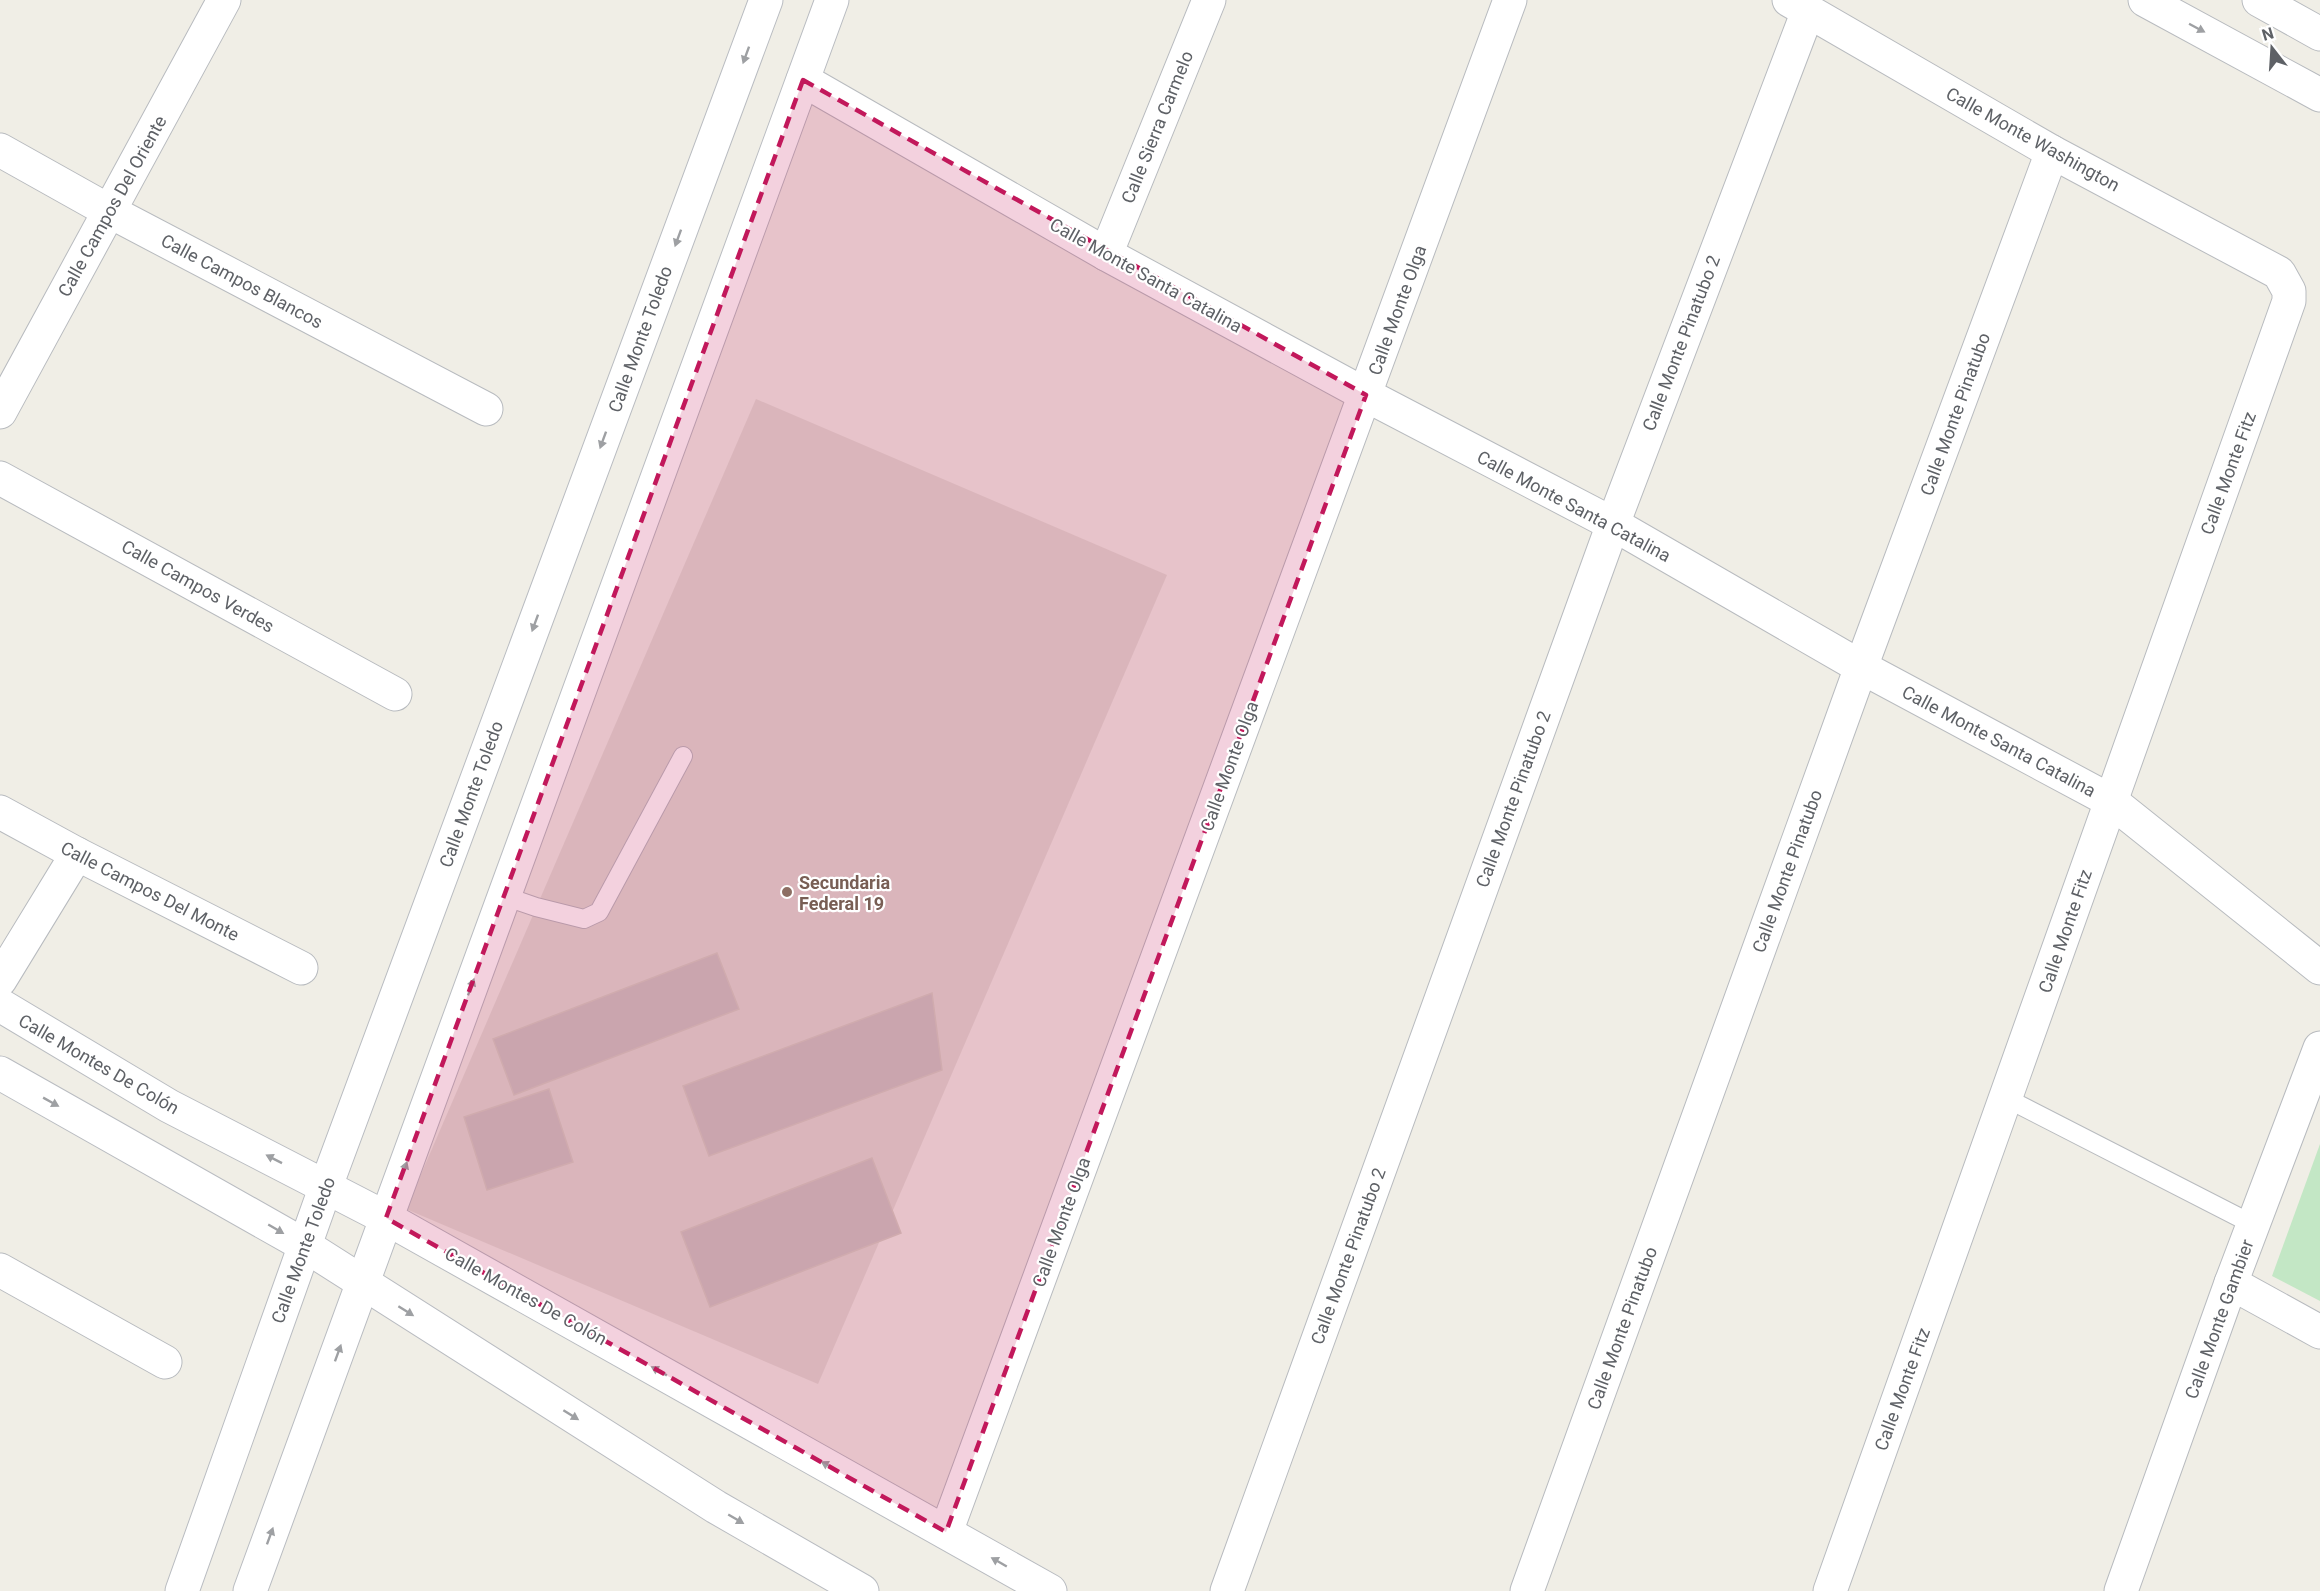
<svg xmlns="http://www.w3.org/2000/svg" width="2320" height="1591" viewBox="0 0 2320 1591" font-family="Roboto,sans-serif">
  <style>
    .education { fill: #e0ddd4 }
    .green { fill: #c3e7c5 }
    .building { fill: #ccc8c3; stroke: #d4d0c4; stroke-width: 1.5 }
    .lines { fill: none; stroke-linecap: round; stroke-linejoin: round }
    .lane-casing { stroke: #b8bbbf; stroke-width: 20 }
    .street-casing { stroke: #b8bbbf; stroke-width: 35 }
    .secondary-casing { stroke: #b9bcc1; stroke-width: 35 }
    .lane { stroke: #fff; stroke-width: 18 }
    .street { stroke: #fff; stroke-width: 33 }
    .secondary { stroke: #fff; stroke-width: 33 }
    .oneway { fill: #9ea0a3 }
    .marked { fill: #c2185b; fill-opacity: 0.2; stroke: #c2185b; stroke-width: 4.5; stroke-dasharray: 12 8; stroke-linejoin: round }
    .education-dot { fill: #8d6e63; stroke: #fff; stroke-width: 2 }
    .labels { text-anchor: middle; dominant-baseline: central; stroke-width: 4.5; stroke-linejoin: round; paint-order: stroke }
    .street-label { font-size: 18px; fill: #5e6166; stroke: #fff }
    .education-label { font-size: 18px; font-weight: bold; fill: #785e54; stroke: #fff; text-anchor: start }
  </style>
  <rect width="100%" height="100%" fill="#f0eee6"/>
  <polygon class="education" points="756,399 1167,575 818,1384 406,1209"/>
  <polygon class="green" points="2320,1144 2320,1301 2272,1276"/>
  <g class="building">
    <polygon points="717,953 739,1009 514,1095 493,1039"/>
    <polygon points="932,993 942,1070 709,1156 683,1086"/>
    <polygon points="549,1089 573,1162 487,1190 464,1117"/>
    <polygon points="872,1158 901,1233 710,1307 681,1232"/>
  </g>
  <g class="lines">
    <g class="lane-casing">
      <g id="lane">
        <polyline points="504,896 536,907 584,919 599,912 683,756"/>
        <polyline points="2006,1098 2254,1225"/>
      </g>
    </g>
    <g class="street-casing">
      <g id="street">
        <polyline points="1789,0 2052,152 2279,273 2289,291 2289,301 1830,1591"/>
        <polyline points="2145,0 2320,95"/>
        <polyline points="2259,0 2320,34"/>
        <polyline points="803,80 1106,254 1366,395 1613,524 1861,667 2111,801 2320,968"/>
        <polyline points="0,150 109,211 486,409"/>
        <polyline points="1106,254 1209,0"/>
        <polyline points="0,412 224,0"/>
        <polyline points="0,478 395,694"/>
        <polyline points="0,812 77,854 301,968"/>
        <polyline points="0,980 77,854"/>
        <polyline points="0,1270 165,1362"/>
        <polyline points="2231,1283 2320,1332"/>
        <polyline points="946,1532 1510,0"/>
        <polyline points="1227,1591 1613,524 1808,11"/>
        <polyline points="1527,1591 1861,667 2052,152"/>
        <polyline points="2121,1591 2231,1283 2320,1048"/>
      </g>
    </g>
    <g class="secondary-casing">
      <g id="secondary">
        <polyline points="0,1005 169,1106 386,1218 1050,1591"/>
        <polyline points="0,1073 304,1245 716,1507 862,1591"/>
        <polyline points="182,1591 326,1186 766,0"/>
        <polyline points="250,1591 832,0"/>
      </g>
    </g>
    <use href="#lane" class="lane"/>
    <use href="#street" class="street"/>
    <use href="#secondary" class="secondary"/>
  </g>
  <defs><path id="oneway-solid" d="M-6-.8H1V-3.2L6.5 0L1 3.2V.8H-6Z" transform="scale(1.5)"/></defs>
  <g class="oneway">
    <use href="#oneway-solid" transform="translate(2197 28) rotate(28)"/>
    <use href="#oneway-solid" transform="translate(746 55) rotate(110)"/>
    <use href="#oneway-solid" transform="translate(678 238) rotate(110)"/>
    <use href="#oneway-solid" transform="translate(603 440) rotate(110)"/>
    <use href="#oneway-solid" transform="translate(535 623) rotate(110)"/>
    <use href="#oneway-solid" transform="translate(471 987) rotate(-70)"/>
    <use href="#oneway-solid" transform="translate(51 1102) rotate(29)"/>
    <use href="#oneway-solid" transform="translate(274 1159) rotate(-153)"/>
    <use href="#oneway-solid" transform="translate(404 1170) rotate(-70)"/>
    <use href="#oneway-solid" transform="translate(276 1229) rotate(30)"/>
    <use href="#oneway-solid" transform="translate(406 1311) rotate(32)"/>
    <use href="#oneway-solid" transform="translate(338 1353) rotate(-70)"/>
    <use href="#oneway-solid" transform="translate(659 1371) rotate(-151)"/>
    <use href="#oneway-solid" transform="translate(571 1415) rotate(32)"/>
    <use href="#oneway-solid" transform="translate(829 1466) rotate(-151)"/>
    <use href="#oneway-solid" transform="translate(736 1519) rotate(30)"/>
    <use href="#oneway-solid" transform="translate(270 1536) rotate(-70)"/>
    <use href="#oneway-solid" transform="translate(999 1562) rotate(-150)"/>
  </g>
  <path class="marked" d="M803,80L1366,395L946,1532L386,1218Z"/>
  <circle class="education-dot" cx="787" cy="892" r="6"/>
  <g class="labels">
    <g class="street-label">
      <text transform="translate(1157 127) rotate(-68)">Calle Sierra Carmelo</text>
      <text transform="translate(2033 139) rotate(29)">Calle Monte Washington</text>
      <text transform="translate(112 206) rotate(-61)">Calle Campos Del Oriente</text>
      <text transform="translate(1146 275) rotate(29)">Calle Monte Santa Catalina</text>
      <text transform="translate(242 281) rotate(28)">Calle Campos Blancos</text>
      <text transform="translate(1397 310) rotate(-70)">Calle Monte Olga</text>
      <text transform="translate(640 339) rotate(-70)">Calle Monte Toledo</text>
      <text transform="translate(1681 343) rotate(-69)">Calle Monte Pinatubo 2</text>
      <text transform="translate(1955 414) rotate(-70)">Calle Monte Pinatubo</text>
      <text transform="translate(2228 473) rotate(-70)">Calle Monte Fitz</text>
      <text transform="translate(1574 506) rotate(28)">Calle Monte Santa Catalina</text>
      <text transform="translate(198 586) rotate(29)">Calle Campos Verdes</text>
      <text transform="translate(1999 741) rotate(28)">Calle Monte Santa Catalina</text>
      <text transform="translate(1229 766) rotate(-70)">Calle Monte Olga</text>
      <text transform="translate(471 794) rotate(-70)">Calle Monte Toledo</text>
      <text transform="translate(1513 799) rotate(-70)">Calle Monte Pinatubo 2</text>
      <text transform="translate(1787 871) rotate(-70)">Calle Monte Pinatubo</text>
      <text transform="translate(150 891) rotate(27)">Calle Campos Del Monte</text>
      <text transform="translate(2065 931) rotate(-71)">Calle Monte Fitz</text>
      <text transform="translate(99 1064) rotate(30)">Calle Montes De Colón</text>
      <text transform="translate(1061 1222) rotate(-70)">Calle Monte Olga</text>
      <text transform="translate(303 1250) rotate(-70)">Calle Monte Toledo</text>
      <text transform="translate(1348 1256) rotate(-70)">Calle Monte Pinatubo 2</text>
      <text transform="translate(526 1296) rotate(29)">Calle Montes De Colón</text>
      <text transform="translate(2219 1319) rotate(-70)">Calle Monte Gambier</text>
      <text transform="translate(1622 1328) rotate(-70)">Calle Monte Pinatubo</text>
      <text transform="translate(1902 1389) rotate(-70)">Calle Monte Fitz</text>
    </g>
    <g class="education-label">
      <text x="799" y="882">Secundaria<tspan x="799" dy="21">Federal 19</tspan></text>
    </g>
  </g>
  <g transform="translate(2272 48) rotate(343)" stroke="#ffffff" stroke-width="4.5" paint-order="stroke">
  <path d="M0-4.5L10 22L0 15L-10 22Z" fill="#5e6166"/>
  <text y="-9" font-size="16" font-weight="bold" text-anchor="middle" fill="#5e6166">N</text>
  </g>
</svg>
